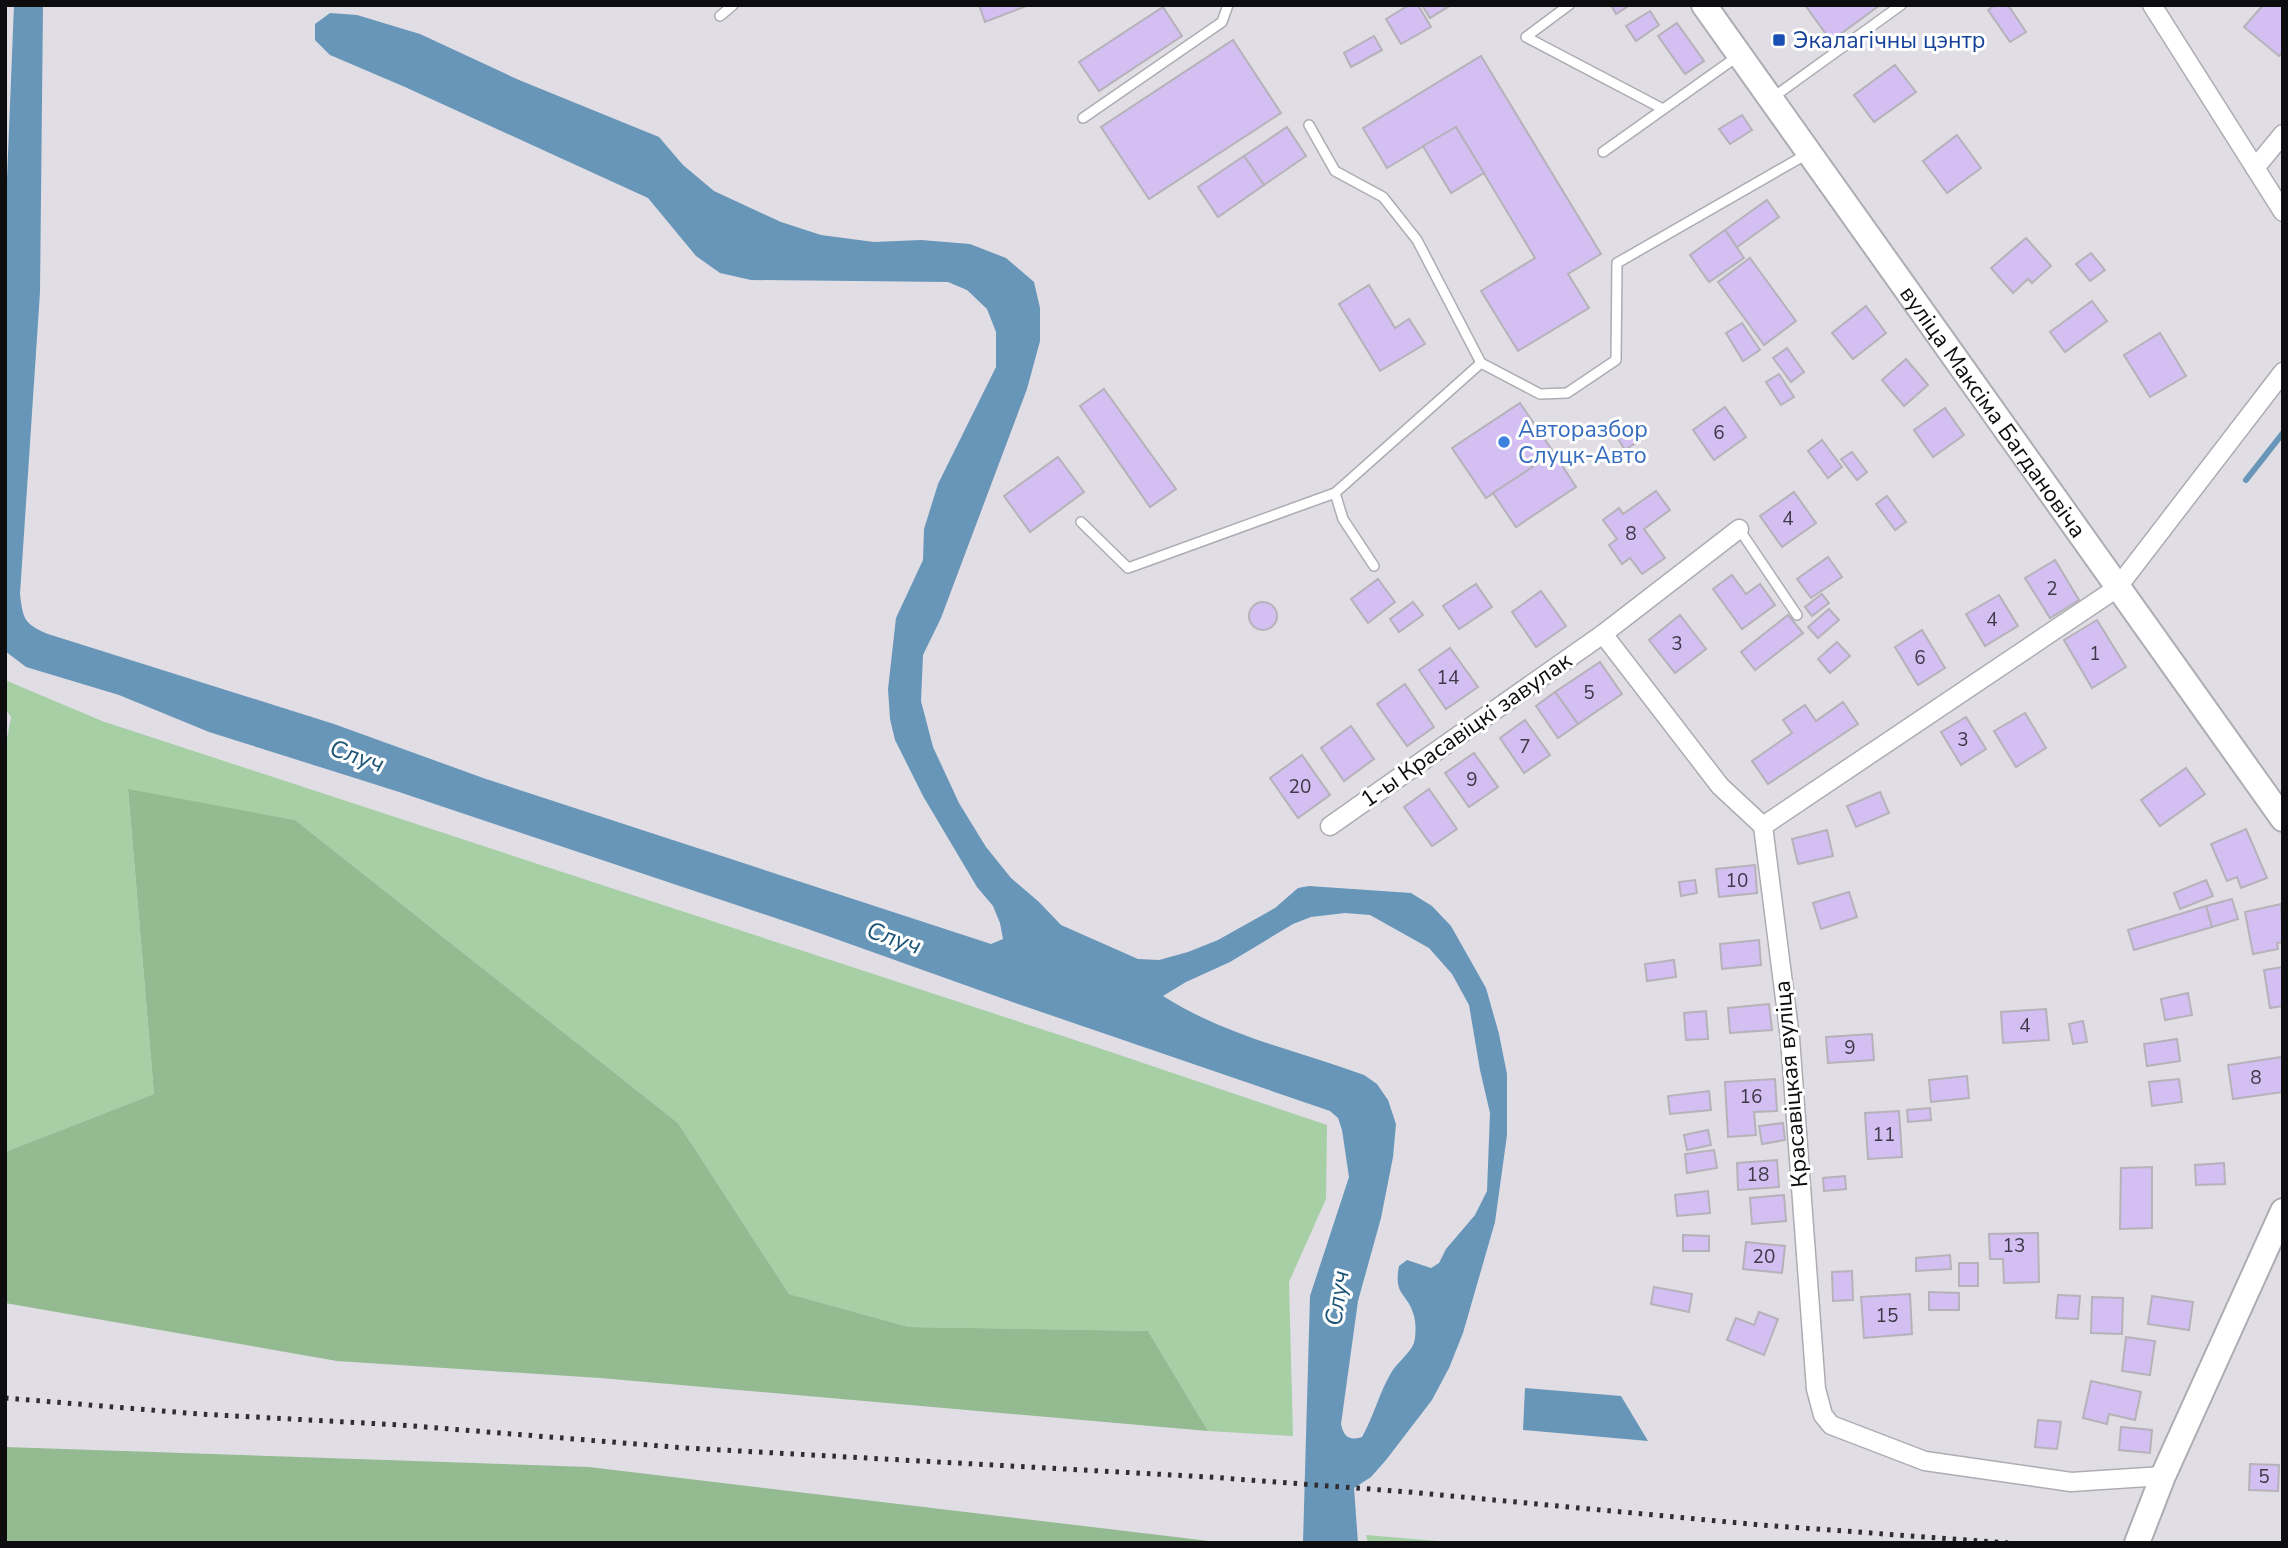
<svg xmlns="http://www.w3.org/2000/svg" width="2288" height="1548" viewBox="0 0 2288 1548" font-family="'Nunito Sans',sans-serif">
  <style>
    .green { fill: #a7cfa6 }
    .forest { fill: #93ba91 }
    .water { fill: #6896b8; fill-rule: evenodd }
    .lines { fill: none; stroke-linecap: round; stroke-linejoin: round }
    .stream { stroke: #6896b8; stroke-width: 6 }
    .building { fill: #d3bff1; stroke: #b5b2b9; stroke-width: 2 }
    .lane-casing { stroke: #aeacb3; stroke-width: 12 }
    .street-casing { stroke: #aeacb3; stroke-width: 21 }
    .secondary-casing { stroke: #aeacb3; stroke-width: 28 }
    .lane { stroke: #fff; stroke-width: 9 }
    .street { stroke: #fff; stroke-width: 18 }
    .secondary { stroke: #fff; stroke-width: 24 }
    .rail { stroke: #2f2d31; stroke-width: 5; stroke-dasharray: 3.5 7; stroke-linecap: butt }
    .transit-dot { fill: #1a4fb4; stroke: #fff; stroke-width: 2.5 }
    .shop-dot { fill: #3f7fe0; stroke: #fff; stroke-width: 2.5 }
    .labels { text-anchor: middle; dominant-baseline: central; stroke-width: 6; stroke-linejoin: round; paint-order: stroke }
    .number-label { font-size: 19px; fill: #3e3948 }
    .transit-label { font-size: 23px; fill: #164399; stroke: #fff; text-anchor: start }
    .street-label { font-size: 23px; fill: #0d0c0f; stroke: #fff }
    .shop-label { font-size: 23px; fill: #366cbe; stroke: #fff; text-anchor: start }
    .water-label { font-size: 24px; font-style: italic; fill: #1d5577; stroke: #fff }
  </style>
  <rect width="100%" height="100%" fill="#e0dde5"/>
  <g class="green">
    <polygon points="5,680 102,721 1087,1044 1327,1125 1326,1199 1289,1282 1293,1436 1208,1431 1148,1331 909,1327 789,1294 678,1123 295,820 128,790 154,1094 5,1152 5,749 11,717 5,709"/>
    <polygon points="1366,1535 1461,1543 1368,1543"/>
  </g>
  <g class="forest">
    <polygon points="128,789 295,820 678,1123 789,1294 909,1327 1148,1331 1208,1431 600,1378 337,1361 5,1303 5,1152 154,1094"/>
    <polygon points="5,1447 589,1467 1226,1543 5,1543"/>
  </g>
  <g class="water">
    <path d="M14,5H43L40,292L20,594C23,619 24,624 48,634L334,724L486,779L991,944L1003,939L1000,923L993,906L977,887L923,796L895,740L890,719L888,689L896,618L923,560L924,529L938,484L996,367V332L987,309L967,290L948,282L751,280L720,273L696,256L648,198L405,87L330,55L315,40V24L330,13L357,15L420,34L519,80L659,137L683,165L714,191L781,222L821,235L874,242L921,240L970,244L1006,258L1034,282L1040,308V341L1027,389L941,618L923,655L921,701L933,747L959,803L986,847L1011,878L1039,902L1061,925L1138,959L1159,960L1188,952L1218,940L1275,908L1298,888L1309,886L1411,893L1432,906L1451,926L1486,988L1499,1034L1507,1074V1135L1495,1222L1463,1333L1449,1368L1432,1400L1386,1460L1371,1477L1354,1488L1358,1543H1303L1310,1296L1349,1177L1342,1130L1338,1118L1330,1111L1021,1005L808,929L396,791L209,732L119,695L26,667L5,651V229ZM1345,913L1370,915L1429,948L1452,974L1469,1005L1480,1070L1490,1113L1487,1191L1475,1215L1446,1249L1439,1263L1431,1268L1407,1260L1399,1266C1393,1297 1408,1292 1414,1316C1416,1323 1416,1336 1414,1343C1409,1355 1398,1361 1391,1373C1379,1393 1374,1416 1362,1437C1349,1441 1344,1437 1341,1424L1358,1301L1381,1218L1393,1157L1396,1124L1388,1100L1377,1084L1364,1075C1295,1050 1226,1036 1163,996L1186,982L1230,962L1293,924L1311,917Z"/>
    <polygon points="1525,1388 1621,1396 1648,1441 1523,1430"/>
  </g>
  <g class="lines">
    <polyline class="stream" points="2246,480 2283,433"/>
  </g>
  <g class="building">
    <polygon points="979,5 1029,5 985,22"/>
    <polygon points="1409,5 1418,5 1431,27 1401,44 1386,19"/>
    <polygon points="1422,5 1451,5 1430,18"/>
    <polygon points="1611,5 1630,5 1616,14"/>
    <polygon points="1805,5 1880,5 1831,41"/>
    <polygon points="1995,5 2008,5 2026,32 2010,42 1988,10"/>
    <polygon points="2263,5 2283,5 2283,52 2279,56 2244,27"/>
    <polygon points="1163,7 1182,36 1099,91 1079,62"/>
    <polygon points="1650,11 1659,25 1636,41 1626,26"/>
    <polygon points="1677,23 1704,61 1685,74 1658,36"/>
    <polygon points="1374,36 1382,50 1351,67 1344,53"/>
    <polygon points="1233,40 1281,113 1149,199 1101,127"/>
    <polygon points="1481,56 1601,254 1568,274 1589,308 1518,351 1481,291 1535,258 1456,127 1387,168 1363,128"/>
    <polygon points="1895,65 1916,92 1874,122 1854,95"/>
    <polygon points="1742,115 1752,130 1730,144 1719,129"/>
    <polygon points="1287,127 1306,156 1264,185 1244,156"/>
    <polygon points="1456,127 1484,173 1451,193 1423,146"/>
    <polygon points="1957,135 1981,168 1947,193 1923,161"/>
    <polygon points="1244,156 1264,185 1218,217 1198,187"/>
    <polygon points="1767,200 1779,217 1737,247 1725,230"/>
    <polygon points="1725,230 1744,258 1709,282 1690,255"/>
    <polygon points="2026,238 2051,266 2032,283 2028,279 2013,293 1991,268"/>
    <polygon points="2091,253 2105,270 2090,281 2076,264"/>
    <polygon points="1750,258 1796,321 1764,345 1718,282"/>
    <polygon points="1369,285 1395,328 1409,319 1425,344 1380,371 1339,304"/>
    <polygon points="2092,301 2107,321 2065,352 2050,332"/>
    <polygon points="1866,306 1886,333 1853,359 1832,333"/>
    <polygon points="1742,323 1760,350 1743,361 1726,333"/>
    <polygon points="2160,333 2186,376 2150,397 2124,355"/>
    <polygon points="1787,348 1804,372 1791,382 1773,358"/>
    <polygon points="1906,359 1928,385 1904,406 1882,380"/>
    <polygon points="1779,374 1794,397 1781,405 1766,382"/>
    <polygon points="1104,389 1176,489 1150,507 1080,406"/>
    <polygon points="1520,403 1554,453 1486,498 1452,448"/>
    <polygon points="1725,407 1746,437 1714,460 1693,430"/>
    <polygon points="1945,408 1964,435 1933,457 1914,430"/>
    <polygon points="1627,427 1637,442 1625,450 1615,434"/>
    <polygon points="1822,440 1842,467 1828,478 1808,451"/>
    <polygon points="1852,452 1867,472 1857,480 1841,459"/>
    <polygon points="1554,453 1576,487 1516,527 1493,493"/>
    <polygon points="1058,457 1084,492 1030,532 1004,496"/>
    <polygon points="1656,491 1670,510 1644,529 1665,558 1642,574 1630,558 1622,564 1609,545 1617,539 1603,520 1619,508 1623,514"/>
    <polygon points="1794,492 1816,523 1782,547 1760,516"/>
    <polygon points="1887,496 1906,522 1895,530 1876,504"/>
    <polygon points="1828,557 1842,577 1811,598 1797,579"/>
    <polygon points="2055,560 2079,600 2050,618 2025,578"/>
    <polygon points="1732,575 1746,594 1760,584 1775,605 1742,629 1713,589"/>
    <polygon points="1378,579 1395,602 1368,623 1351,599"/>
    <polygon points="1476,584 1492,607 1459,629 1443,606"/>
    <polygon points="1541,591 1566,626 1536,647 1512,612"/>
    <polygon points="1822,594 1829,603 1812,616 1805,607"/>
    <polygon points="1999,595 2018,626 1985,646 1966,614"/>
    <polygon points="1413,602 1423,615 1399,632 1390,619"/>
    <circle cx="1263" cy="616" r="14"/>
    <polygon points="1829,609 1839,620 1818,638 1808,627"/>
    <polygon points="1680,615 1706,649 1675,673 1649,640"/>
    <polygon points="1788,615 1803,633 1755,670 1741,652"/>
    <polygon points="2097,620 2126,667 2092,688 2064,640"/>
    <polygon points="1922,630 1945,668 1918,685 1895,647"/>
    <polygon points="1837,642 1850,656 1830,673 1818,659"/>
    <polygon points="1450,648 1478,687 1446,709 1419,670"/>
    <polygon points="1600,662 1622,694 1578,724 1555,692"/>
    <polygon points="1405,684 1434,727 1407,746 1377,704"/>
    <polygon points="1555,692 1578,724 1558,738 1536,706"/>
    <polygon points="1843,702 1858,724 1768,784 1752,761 1792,733 1783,720 1805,705 1816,721"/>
    <polygon points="2025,713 2046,748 2016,767 1994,731"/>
    <polygon points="1966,717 1986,749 1961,765 1941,732"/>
    <polygon points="1525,720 1550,755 1524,773 1500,738"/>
    <polygon points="1351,726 1374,759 1344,781 1321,748"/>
    <polygon points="1474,753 1498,787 1469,807 1445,773"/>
    <polygon points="1302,755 1330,795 1298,818 1270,778"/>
    <polygon points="2186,768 2205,794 2160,826 2141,800"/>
    <polygon points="1429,789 1457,829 1432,846 1404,807"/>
    <polygon points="1880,792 1889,813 1856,827 1847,806"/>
    <polygon points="2246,829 2267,878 2241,888 2237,877 2227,881 2211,844"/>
    <polygon points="1827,830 1833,856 1798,864 1792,839"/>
    <polygon points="1755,865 1757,893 1719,897 1716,869"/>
    <polygon points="1695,880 1697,893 1681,896 1679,882"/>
    <polygon points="2206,880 2213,896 2180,909 2174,893"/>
    <polygon points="1849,892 1857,917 1821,929 1813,903"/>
    <polygon points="2232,899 2238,919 2212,927 2206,906"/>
    <polygon points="2281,904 2283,942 2277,943 2278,949 2253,954 2245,912"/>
    <polygon points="2206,906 2212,927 2134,950 2128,930"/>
    <polygon points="1759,940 1761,965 1722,969 1720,944"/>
    <polygon points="1674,960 1676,977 1647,981 1645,964"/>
    <polygon points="2283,967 2283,1006 2270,1008 2264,970"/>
    <polygon points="2188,993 2192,1015 2165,1020 2161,999"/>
    <polygon points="1769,1004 1772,1030 1730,1033 1728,1008"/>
    <polygon points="2046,1009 2049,1040 2003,1043 2001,1012"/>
    <polygon points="1706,1011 1708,1039 1686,1040 1684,1013"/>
    <polygon points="2083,1021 2087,1042 2073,1044 2069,1024"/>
    <polygon points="1872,1034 1874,1060 1828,1063 1826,1037"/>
    <polygon points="2177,1039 2180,1061 2147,1066 2144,1044"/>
    <polygon points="2282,1057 2283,1092 2233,1099 2228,1065"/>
    <polygon points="1967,1076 1969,1098 1931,1102 1929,1080"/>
    <polygon points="1775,1079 1777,1111 1754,1112 1756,1135 1728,1137 1725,1082"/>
    <polygon points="2179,1079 2182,1102 2152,1106 2149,1082"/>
    <polygon points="1709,1091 1711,1110 1670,1114 1668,1096"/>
    <polygon points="1930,1108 1931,1120 1908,1122 1907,1110"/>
    <polygon points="1899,1111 1902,1157 1868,1159 1865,1113"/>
    <polygon points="1783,1123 1785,1140 1762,1144 1759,1126"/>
    <polygon points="1708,1130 1711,1145 1687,1150 1684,1135"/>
    <polygon points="1714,1150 1717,1168 1687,1173 1685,1154"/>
    <polygon points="1777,1160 1779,1187 1738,1190 1737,1163"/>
    <polygon points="2224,1163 2225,1184 2196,1185 2195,1165"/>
    <polygon points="2152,1167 2152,1228 2120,1229 2121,1168"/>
    <polygon points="1845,1176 1846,1189 1824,1191 1823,1178"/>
    <polygon points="1708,1191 1710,1213 1677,1216 1675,1195"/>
    <polygon points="1784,1195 1786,1221 1752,1224 1750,1198"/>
    <polygon points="2038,1233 2039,1282 2004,1283 2003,1259 1990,1259 1989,1234"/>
    <polygon points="1683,1235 1709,1236 1709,1251 1683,1251"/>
    <polygon points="1746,1242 1785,1246 1782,1273 1743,1269"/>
    <polygon points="1950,1255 1951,1269 1916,1271 1916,1258"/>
    <rect x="1959" y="1263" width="19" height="23"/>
    <polygon points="1852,1271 1853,1300 1833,1301 1832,1272"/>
    <polygon points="1654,1287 1692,1294 1689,1312 1651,1304"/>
    <polygon points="1929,1292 1959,1293 1959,1310 1929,1310"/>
    <polygon points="1910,1294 1912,1334 1864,1338 1861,1297"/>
    <polygon points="2058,1295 2080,1296 2078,1319 2056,1318"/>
    <polygon points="2152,1296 2193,1302 2189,1330 2148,1324"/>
    <polygon points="2092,1297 2123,1298 2122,1334 2091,1333"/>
    <polygon points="1759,1312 1778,1319 1764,1355 1727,1340 1736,1318 1754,1325"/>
    <polygon points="2126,1337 2155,1341 2150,1375 2122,1371"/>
    <polygon points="2091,1381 2141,1392 2135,1420 2109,1414 2107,1424 2083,1418"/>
    <polygon points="2038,1420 2061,1422 2057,1449 2035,1447"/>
    <polygon points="2121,1427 2152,1430 2150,1453 2119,1450"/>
    <polygon points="2250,1464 2279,1465 2278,1491 2249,1490"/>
  </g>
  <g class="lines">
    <g class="lane-casing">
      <g id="lane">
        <polyline points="1569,5 1526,37 1663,109"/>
        <polyline points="720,16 733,5"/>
        <polyline points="1772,98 1901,5"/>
        <polyline points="1083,118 1222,22 1228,5"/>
        <polyline points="1309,125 1335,171 1383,197 1417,240 1481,363 1540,394 1567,393 1616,360 1617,263 1807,154"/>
        <polyline points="1603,152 1738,56"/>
        <polyline points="1335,493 1343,519 1374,566"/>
        <polyline points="1081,522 1128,568 1335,493 1481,363"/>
        <polyline points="1739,529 1797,615"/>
      </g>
    </g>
    <g class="street-casing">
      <g id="street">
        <polyline points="2152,5 2283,212"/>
        <polyline points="2255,168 2283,134"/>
        <polyline points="1603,634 1720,786 1763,826"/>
        <polyline points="1330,826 1603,634 1739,529"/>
        <polyline points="2163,1476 2071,1482 1925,1461 1831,1425 1823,1415 1816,1389 1790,1038 1763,826 2117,588 2283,372"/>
      </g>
    </g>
    <g class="secondary-casing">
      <g id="secondary">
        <path id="s1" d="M1704,5L2283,819"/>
        <polyline points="2137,1543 2163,1476 2283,1211"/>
      </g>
    </g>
    <use href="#lane" class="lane"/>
    <use href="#street" class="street"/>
    <use href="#secondary" class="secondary"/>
    <polyline class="rail" points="5,1398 199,1414 401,1425 686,1448 1209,1477 1409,1492 1761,1525 2008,1543"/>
  </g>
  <rect class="transit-dot" x="1772" y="33" width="14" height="14" rx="3.5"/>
  <circle class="shop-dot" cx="1504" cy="442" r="7"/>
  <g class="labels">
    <g class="number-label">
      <text x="1719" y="433">6</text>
      <text x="1788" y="519">4</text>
      <text x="1631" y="534">8</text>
      <text x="2052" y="589">2</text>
      <text x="1992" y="620">4</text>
      <text x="1677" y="644">3</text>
      <text x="2095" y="654">1</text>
      <text x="1920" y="658">6</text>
      <text x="1448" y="678">14</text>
      <text x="1589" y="693">5</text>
      <text x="1963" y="740">3</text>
      <text x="1525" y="747">7</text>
      <text x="1472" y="780">9</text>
      <text x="1300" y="787">20</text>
      <text x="1737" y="881">10</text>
      <text x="2025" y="1026">4</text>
      <text x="1850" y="1048">9</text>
      <text x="2256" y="1078">8</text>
      <text x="1751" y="1097">16</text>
      <text x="1884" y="1135">11</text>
      <text x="1758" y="1175">18</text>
      <text x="2014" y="1246">13</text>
      <text x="1764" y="1257">20</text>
      <text x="1887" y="1316">15</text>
      <text x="2264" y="1477">5</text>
    </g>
    <g class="transit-label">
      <text x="1793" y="40">Экалагічны цэнтр</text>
    </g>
    <g class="street-label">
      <text stroke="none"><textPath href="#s1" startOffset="499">вуліца Максіма Багдановіча</textPath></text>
      <text transform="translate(1466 730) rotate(-35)">1-ы Красавіцкі завулак</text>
      <text transform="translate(1791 1084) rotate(-95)">Красавіцкая вуліца</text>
    </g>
    <g class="shop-label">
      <text x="1518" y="429">Авторазбор<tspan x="1518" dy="26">Слуцк-Авто</tspan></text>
    </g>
    <g class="water-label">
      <text transform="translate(357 756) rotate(19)">Случ</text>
      <text transform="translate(894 938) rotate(19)">Случ</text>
      <text transform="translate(1337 1298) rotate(-82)">Случ</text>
    </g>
  </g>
  <rect width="2288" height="1548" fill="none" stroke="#0d0c0f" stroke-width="14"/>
</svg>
